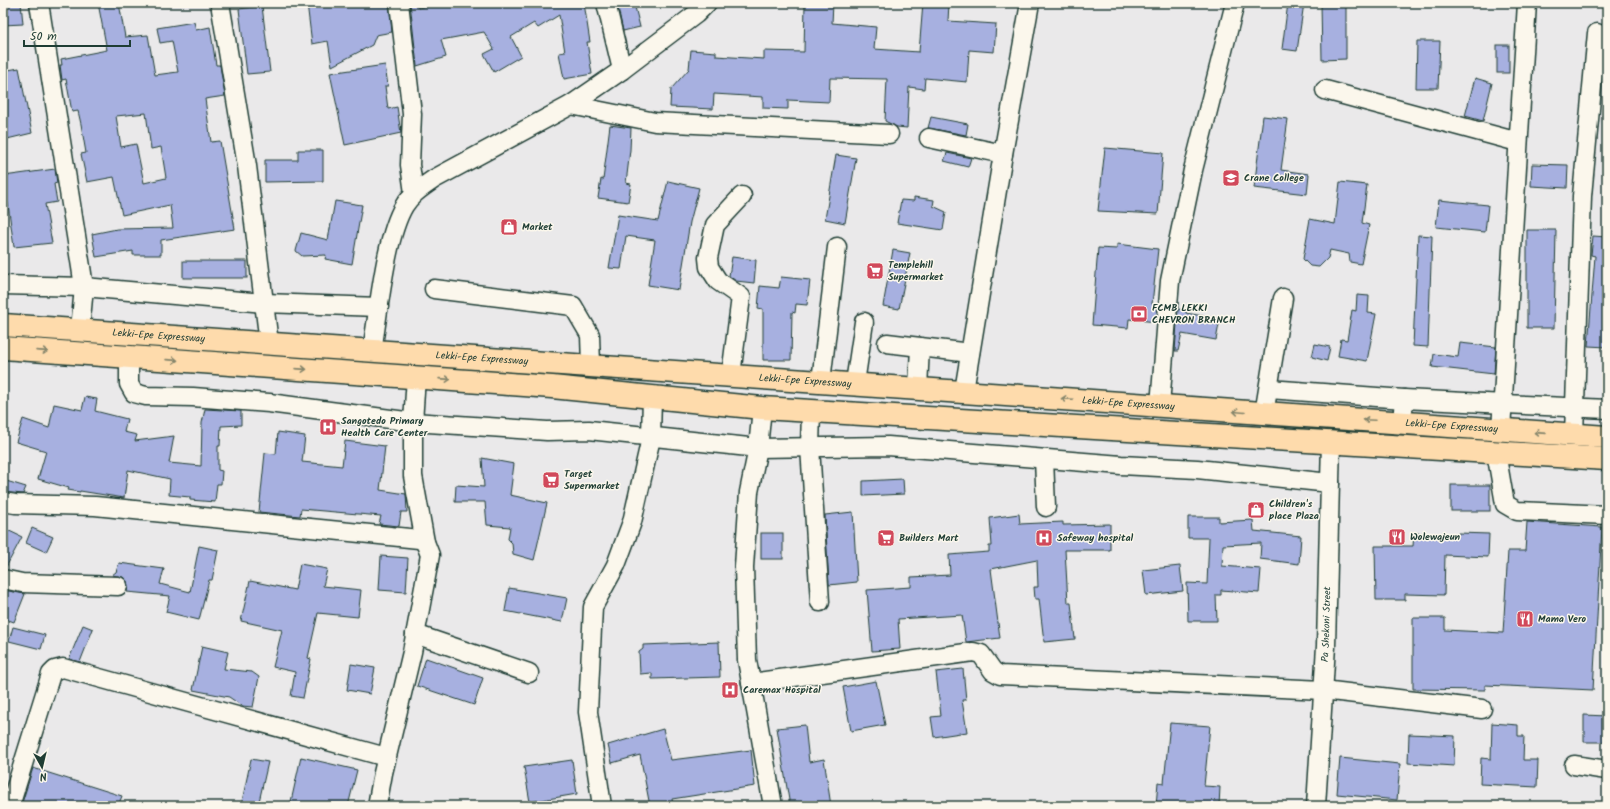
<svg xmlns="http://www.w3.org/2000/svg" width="1610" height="809" viewBox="0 0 1610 809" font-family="Kalam,sans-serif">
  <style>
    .building { fill: #a7b0e0; stroke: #1f3d34; fill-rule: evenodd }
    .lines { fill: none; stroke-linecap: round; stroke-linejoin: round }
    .minor-casing { stroke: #1f3d34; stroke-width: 21 }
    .highway-casing { stroke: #1f3d34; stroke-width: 25 }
    .minor { stroke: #fbf7ec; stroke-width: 18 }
    .highway { stroke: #fedbac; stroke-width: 22 }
    .oneway { stroke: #83846a }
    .labels { text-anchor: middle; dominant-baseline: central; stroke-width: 3; stroke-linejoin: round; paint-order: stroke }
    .poi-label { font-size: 10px; font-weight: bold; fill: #1f3d34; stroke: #fbf7ec; text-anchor: start }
    .street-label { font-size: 10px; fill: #1f3d34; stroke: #fbf7ec }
  </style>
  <rect width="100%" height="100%" fill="#eae9ea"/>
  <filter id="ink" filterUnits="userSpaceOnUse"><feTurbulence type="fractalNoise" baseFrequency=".025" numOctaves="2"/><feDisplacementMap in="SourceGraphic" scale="8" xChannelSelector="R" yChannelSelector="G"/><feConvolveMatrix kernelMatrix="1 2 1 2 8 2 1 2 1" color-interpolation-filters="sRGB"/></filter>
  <g filter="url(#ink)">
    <g class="building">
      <polygon points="3,3 21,3 23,24 3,25"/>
      <path d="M98,3H119L125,37L148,35L155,75L178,72L172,41L160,43L157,28L194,22L196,30L210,27L216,65H220L225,96L205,99L211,142L220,141L235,229L161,240V255H133V251L96,257L92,234L117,229L173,228L170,205L122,215L114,177L87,182L81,154L86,153L81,124L78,111L72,112L66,79L62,80L60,65H62L61,59L107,50ZM146,113L151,149L161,147L166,178L144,183L136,144L121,147L116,116Z"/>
      <polygon points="307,3 389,3 392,32 376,35 372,45 332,66 328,41 312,44"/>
      <polygon points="410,3 417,3 418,8 444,3 584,3 590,42 587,42 592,74 564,79 559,53 565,52 559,15 538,28 534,23 511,37 521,56 494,72 484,54 494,49 484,32 441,40 446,57 417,66"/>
      <polygon points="617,3 634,3 640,27 623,31"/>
      <polygon points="805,3 833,3 832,23 876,27 874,49 919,52 923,3 949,3 948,21 996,24 994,52 969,50 967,82 925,78 924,89 909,87 907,128 897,127 885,121 887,79 830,78 829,102 788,100 788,109 763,108 763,97 714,94 713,109 670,107 671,89 689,69 691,50 716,52 716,56 764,59 764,51 804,52"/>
      <polygon points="1288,3 1304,3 1297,51 1282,49"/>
      <polygon points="1321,3 1346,3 1346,59 1322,60"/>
      <polygon points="262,6 270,72 247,74 239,9"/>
      <polygon points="1417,41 1440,41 1438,88 1416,88"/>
      <rect x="1497" y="45" width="12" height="28"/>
      <polygon points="385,65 388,86 385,86 388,109 397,107 401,133 345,145 330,73"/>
      <polygon points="19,68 32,133 3,140 3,71"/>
      <polygon points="1475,78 1492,83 1483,121 1465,116"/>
      <polygon points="1263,116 1288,119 1281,170 1309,174 1307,194 1254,188"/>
      <polygon points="931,117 968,124 966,135 928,128"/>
      <polygon points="610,125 631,128 630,150 626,183 631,184 628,202 598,198 601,179 603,180"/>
      <polygon points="1105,148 1163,153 1158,214 1098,211"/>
      <polygon points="298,150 323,150 323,181 265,182 265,160 298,160"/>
      <polygon points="947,153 971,158 968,167 944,161"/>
      <polygon points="836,155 856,158 845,223 825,219"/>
      <polygon points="1532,164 1568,165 1567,188 1531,186"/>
      <polygon points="55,169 57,183 54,184 57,202 45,204 52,243 14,247 4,176"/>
      <polygon points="668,181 699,188 690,222 679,290 648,285 655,240 626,236 621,269 609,268 618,215 658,221"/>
      <polygon points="1340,182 1367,185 1362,223 1369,225 1361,264 1350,262 1349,254 1330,250 1328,258 1319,267 1310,266 1303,259 1310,219 1335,224"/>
      <polygon points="914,197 934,200 933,206 946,212 943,230 897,223 901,200 914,201"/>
      <polygon points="1439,200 1488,205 1485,232 1436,227"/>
      <polygon points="335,201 362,205 352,264 325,259 326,255 302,256 296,251 301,233 328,240"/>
      <polygon points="1527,230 1556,230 1554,328 1527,328"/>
      <polygon points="1418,235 1432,236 1428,347 1413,346"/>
      <polygon points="1593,236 1607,237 1607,347 1588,346 1595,256 1591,255"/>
      <polygon points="1117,244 1158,249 1152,304 1158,305 1156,322 1129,319 1128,328 1092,325 1098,248 1117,249"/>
      <polygon points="893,250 910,253 899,309 883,306"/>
      <polygon points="732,257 756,260 754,283 736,281 729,276"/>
      <rect x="183" y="261" width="64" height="17"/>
      <polygon points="781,277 810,280 807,305 796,304 795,313 792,312 791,360 763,360 763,309 758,308 760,286 779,288"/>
      <polygon points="1357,295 1369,296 1368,313 1376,314 1367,361 1338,356 1341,339 1347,340 1352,310 1356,311"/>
      <polygon points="1178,309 1186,310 1186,313 1220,319 1216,340 1182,334 1178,351 1175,351"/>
      <polygon points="1460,343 1496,347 1494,374 1432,367 1434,354 1458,357"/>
      <polygon points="1315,344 1330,347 1327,361 1312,357"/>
      <polygon points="85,397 97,399 95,411 127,419 124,432 137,435 135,441 174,436 169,463 201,466 202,423 205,409 241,411 241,425 221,426 220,446 218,446 218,470 222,471 221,484 217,484 215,502 190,500 190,497 169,495 170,479 128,470 124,498 80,491 80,492 68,490 69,488 38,479 46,451 16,442 23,419 49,428 54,404 82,410"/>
      <polygon points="278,432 305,436 302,462 342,466 345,441 385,446 380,490 406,494 407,512 401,512 399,526 379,524 381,516 301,509 300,516 259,512 265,453 276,454"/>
      <polygon points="482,458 514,464 510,495 547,503 534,560 513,554 512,543 508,539 510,527 487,525 485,502 455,502 456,485 484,487"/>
      <polygon points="903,479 904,494 863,496 863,481"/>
      <polygon points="3,480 26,487 23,494 3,492"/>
      <rect x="1451" y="485" width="39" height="26"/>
      <polygon points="853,512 857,582 829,585 825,515"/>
      <polygon points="1019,514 1020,524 1063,522 1063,525 1110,524 1110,550 1065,550 1068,603 1071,603 1075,639 1044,642 1039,599 1035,599 1034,587 1038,587 1037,560 991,569 1000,638 966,642 962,615 898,619 900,649 872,651 867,590 911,587 911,577 950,575 949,555 989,552 989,546 992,546 990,518"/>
      <polygon points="1188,517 1219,517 1219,522 1253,520 1254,531 1301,536 1299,564 1260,559 1261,543 1223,545 1222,566 1261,569 1259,593 1221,590 1221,595 1216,595 1217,621 1188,621 1187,583 1207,584 1209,538 1188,538"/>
      <polygon points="1527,522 1602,527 1593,690 1485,685 1485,690 1413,689 1413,618 1445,618 1445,630 1503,633 1508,551 1525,551"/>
      <polygon points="3,528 22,537 5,569 3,569"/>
      <polygon points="32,528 53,537 46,552 26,543"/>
      <rect x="761" y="533" width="22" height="26"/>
      <polygon points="1414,533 1458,535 1458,533 1489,534 1488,557 1445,555 1444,595 1405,594 1405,600 1376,600 1375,546 1413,546"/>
      <polygon points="199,546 218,550 212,580 209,580 199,620 166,612 170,596 127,592 128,587 127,581 123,577 112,575 116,572 119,563 164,569 160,584 190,592"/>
      <polygon points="381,556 408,558 406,592 379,590"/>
      <polygon points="300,564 327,569 323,586 361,590 358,617 318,613 308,658 311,659 303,698 291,696 295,672 273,667 282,630 241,621 250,581 295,590"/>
      <polygon points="1180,566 1183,591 1146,595 1143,570"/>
      <polygon points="509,588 567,598 562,622 505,611"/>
      <polygon points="3,590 25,594 14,622 3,618"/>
      <polygon points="83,625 93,629 80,662 69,659"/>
      <polygon points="13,627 45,635 41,649 9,641"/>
      <polygon points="719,642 720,677 652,679 652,673 640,674 639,652 643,649 643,645"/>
      <polygon points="202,646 228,652 224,669 252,672 259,677 253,707 242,706 229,697 193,690"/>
      <polygon points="426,658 483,678 474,705 417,686"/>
      <polygon points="351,664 375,668 370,694 347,690"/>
      <polygon points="963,669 966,700 962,700 967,732 934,737 931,717 941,716 936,672"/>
      <polygon points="876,681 885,725 851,731 843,687"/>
      <polygon points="1584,715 1607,716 1607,742 1584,742"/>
      <polygon points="1170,723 1210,726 1204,786 1220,787 1219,806 1156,806 1158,782 1164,783"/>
      <polygon points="1492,723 1518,725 1518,736 1524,736 1523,760 1538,760 1537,787 1480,784 1481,758 1491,759"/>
      <polygon points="805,725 809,762 824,759 831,806 790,806 777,728"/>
      <polygon points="663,729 671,760 751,750 755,786 672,799 673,806 650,806 640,755 612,763 608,745"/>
      <polygon points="1409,734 1455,736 1454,766 1408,763"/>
      <polygon points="301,757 357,770 348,806 290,806"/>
      <polygon points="1340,758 1400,764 1397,800 1337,794"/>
      <polygon points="251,759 268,762 258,806 241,806"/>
      <polygon points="572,760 577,794 530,802 524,767"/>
      <polygon points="33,768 122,796 118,806 21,806"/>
    </g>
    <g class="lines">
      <g class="minor-casing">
        <g id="minor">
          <polyline points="39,3 81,267 84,287 80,330"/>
          <polyline points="220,3 247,166 269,343"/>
          <polyline points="399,3 412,114 410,165 414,193"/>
          <polyline points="606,3 622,70"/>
          <polyline points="1325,90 1518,142"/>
          <polyline points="571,105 655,122 889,134"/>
          <polyline points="929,138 1003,154"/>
          <polyline points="3,285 84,287 264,303 379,307"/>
          <polyline points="434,289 573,306 590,335 591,365"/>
          <polyline points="887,343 970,353"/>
          <path d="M372,350C379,311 385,238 404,206C411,194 423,187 434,179L571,105L622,70L696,14L707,3"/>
          <polyline points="129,357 129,384 134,393 146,396 193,397 269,403 413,422 547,431 589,430 758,448 888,446 1121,465 1197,469 1330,483"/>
          <polyline points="731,375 741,297 718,281 709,267 708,258 715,225 742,196"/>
          <polyline points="821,381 837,247"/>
          <polyline points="855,383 864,322"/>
          <polyline points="918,388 920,347"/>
          <polyline points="1269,389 1404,399"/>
          <polyline points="964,391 1003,154 1030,3"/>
          <polyline points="1160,405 1170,281 1193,170 1235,3"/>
          <polyline points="762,408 758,448 749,492 744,567 747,660 773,806"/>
          <polyline points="811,411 810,447 820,602"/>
          <polyline points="1264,414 1283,298"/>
          <polyline points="1402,422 1404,399 1607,409"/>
          <polyline points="1501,430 1527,3"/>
          <polyline points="1574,435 1582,196 1597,33"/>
          <polyline points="1496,452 1505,504 1517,511 1607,515"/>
          <polyline points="1044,459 1046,507"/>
          <polyline points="3,502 15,504 95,506 419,539 425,542"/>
          <polyline points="3,579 22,583 118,586"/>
          <polyline points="415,634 529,673"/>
          <polyline points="751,683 973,652 981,654 993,671 1000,675 1323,690 1482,709"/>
          <polyline points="1574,765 1607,770"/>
          <polyline points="10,806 51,674 55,670 63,668 386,757"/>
          <polyline points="377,806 383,773 412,652 430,555 425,542 413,476 413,422 416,377"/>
          <polyline points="602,806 588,712 593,607 616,565 632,522 651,438 652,397"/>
          <path id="s1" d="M1316,806L1326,646L1331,441"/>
        </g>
      </g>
      <g class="highway-casing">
        <g id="highway">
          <path id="s2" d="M3,325L1607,437"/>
          <polyline points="3,348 552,387 762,408 1607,459"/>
        </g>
      </g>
      <use href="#minor" class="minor"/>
      <use href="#highway" class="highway"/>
    </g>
    <defs><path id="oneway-shaft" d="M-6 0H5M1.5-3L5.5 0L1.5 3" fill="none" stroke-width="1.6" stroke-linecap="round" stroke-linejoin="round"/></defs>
    <g class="oneway">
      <use href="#oneway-shaft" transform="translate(42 351) rotate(4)"/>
      <use href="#oneway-shaft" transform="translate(172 360) rotate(4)"/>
      <use href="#oneway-shaft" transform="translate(301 369) rotate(4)"/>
      <use href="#oneway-shaft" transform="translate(445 379) rotate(4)"/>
      <use href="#oneway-shaft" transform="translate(1067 399) rotate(-176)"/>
      <use href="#oneway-shaft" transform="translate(1239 412) rotate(-175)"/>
      <use href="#oneway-shaft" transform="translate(1369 420) rotate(-177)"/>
      <use href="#oneway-shaft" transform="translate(1540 433) rotate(-176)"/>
    </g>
  </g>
  <defs>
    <g id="school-square" transform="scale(0.9)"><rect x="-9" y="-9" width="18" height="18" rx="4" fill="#d1495b" stroke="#fbf7ec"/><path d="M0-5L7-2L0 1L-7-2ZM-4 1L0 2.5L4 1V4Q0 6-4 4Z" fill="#fff"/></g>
    <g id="shop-square" transform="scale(0.9)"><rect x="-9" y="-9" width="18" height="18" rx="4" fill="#d1495b" stroke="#fbf7ec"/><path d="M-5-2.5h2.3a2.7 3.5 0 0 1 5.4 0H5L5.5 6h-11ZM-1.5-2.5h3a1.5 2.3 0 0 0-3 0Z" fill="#fff"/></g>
    <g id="supermarket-square" transform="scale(0.9)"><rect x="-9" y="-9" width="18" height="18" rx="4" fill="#d1495b" stroke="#fbf7ec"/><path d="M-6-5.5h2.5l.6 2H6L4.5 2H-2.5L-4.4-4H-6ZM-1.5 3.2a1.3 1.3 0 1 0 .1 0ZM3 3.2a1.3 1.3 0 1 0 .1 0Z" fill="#fff"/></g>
    <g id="bank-square" transform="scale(0.9)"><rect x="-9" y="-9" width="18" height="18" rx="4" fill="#d1495b" stroke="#fbf7ec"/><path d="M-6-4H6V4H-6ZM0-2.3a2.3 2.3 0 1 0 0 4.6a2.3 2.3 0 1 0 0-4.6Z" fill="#fff"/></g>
    <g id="hospital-square" transform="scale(0.9)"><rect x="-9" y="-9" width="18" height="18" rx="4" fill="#d1495b" stroke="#fbf7ec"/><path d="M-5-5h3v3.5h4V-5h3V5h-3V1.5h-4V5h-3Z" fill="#fff"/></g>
    <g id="restaurant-square" transform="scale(0.9)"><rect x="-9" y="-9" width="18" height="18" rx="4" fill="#d1495b" stroke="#fbf7ec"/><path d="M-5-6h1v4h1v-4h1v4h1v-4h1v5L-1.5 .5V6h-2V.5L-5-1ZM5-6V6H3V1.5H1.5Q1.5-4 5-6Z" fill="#fff"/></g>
  </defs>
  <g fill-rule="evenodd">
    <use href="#school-square" x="1231" y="178"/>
    <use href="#shop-square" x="509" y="227"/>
    <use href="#supermarket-square" x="875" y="271"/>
    <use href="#bank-square" x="1139" y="314"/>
    <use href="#hospital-square" x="328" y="427"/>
    <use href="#supermarket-square" x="551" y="480"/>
    <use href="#shop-square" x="1256" y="510"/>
    <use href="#restaurant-square" x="1397" y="537"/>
    <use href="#supermarket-square" x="886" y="538"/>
    <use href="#hospital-square" x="1044" y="538"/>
    <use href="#restaurant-square" x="1525" y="619"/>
    <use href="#hospital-square" x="730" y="690"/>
  </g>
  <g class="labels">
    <g class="poi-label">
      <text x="1244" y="178">Crane College</text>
      <text x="522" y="227">Market</text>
      <text x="888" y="265">Templehill<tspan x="888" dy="12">Supermarket</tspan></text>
      <text x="1152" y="308">FCMB LEKKI<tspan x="1152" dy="12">CHEVRON BRANCH</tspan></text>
      <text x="341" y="421">Sangotedo Primary<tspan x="341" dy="12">Health Care Center</tspan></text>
      <text x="564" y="474">Target<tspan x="564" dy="12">Supermarket</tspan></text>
      <text x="1269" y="504">Children's<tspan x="1269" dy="12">place Plaza</tspan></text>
      <text x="1410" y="537">Wolewajeun</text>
      <text x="899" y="538">Builders Mart</text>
      <text x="1057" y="538">Safeway hospital</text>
      <text x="1538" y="619">Mama Vero</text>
      <text x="743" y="690">Caremax Hospital</text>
    </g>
    <g class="street-label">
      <text stroke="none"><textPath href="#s2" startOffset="156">Lekki-Epe Expressway</textPath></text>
      <text stroke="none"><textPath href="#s2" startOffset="480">Lekki-Epe Expressway</textPath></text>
      <text stroke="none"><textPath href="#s2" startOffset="804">Lekki-Epe Expressway</textPath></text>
      <text stroke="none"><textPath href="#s2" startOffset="1128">Lekki-Epe Expressway</textPath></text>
      <text stroke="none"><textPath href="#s2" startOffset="1452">Lekki-Epe Expressway</textPath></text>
      <text stroke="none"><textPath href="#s1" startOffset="182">Pa Shekoni Street</textPath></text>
    </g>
  </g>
  <rect width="1610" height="809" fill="none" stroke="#fbf7ec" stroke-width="16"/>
  <rect x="8" y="8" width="1594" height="793" fill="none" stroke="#1f3d34" stroke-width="1.5" filter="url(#ink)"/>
  <g transform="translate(42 767) rotate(172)" stroke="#fbf7ec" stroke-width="3" paint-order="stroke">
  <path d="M0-3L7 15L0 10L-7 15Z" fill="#1f3d34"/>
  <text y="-6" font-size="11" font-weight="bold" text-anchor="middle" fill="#1f3d34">N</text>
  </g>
  <path d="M24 40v6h106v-6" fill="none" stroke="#1f3d34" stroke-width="2"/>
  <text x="30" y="40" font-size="12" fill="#1f3d34" stroke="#fbf7ec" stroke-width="3" paint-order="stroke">50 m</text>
</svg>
